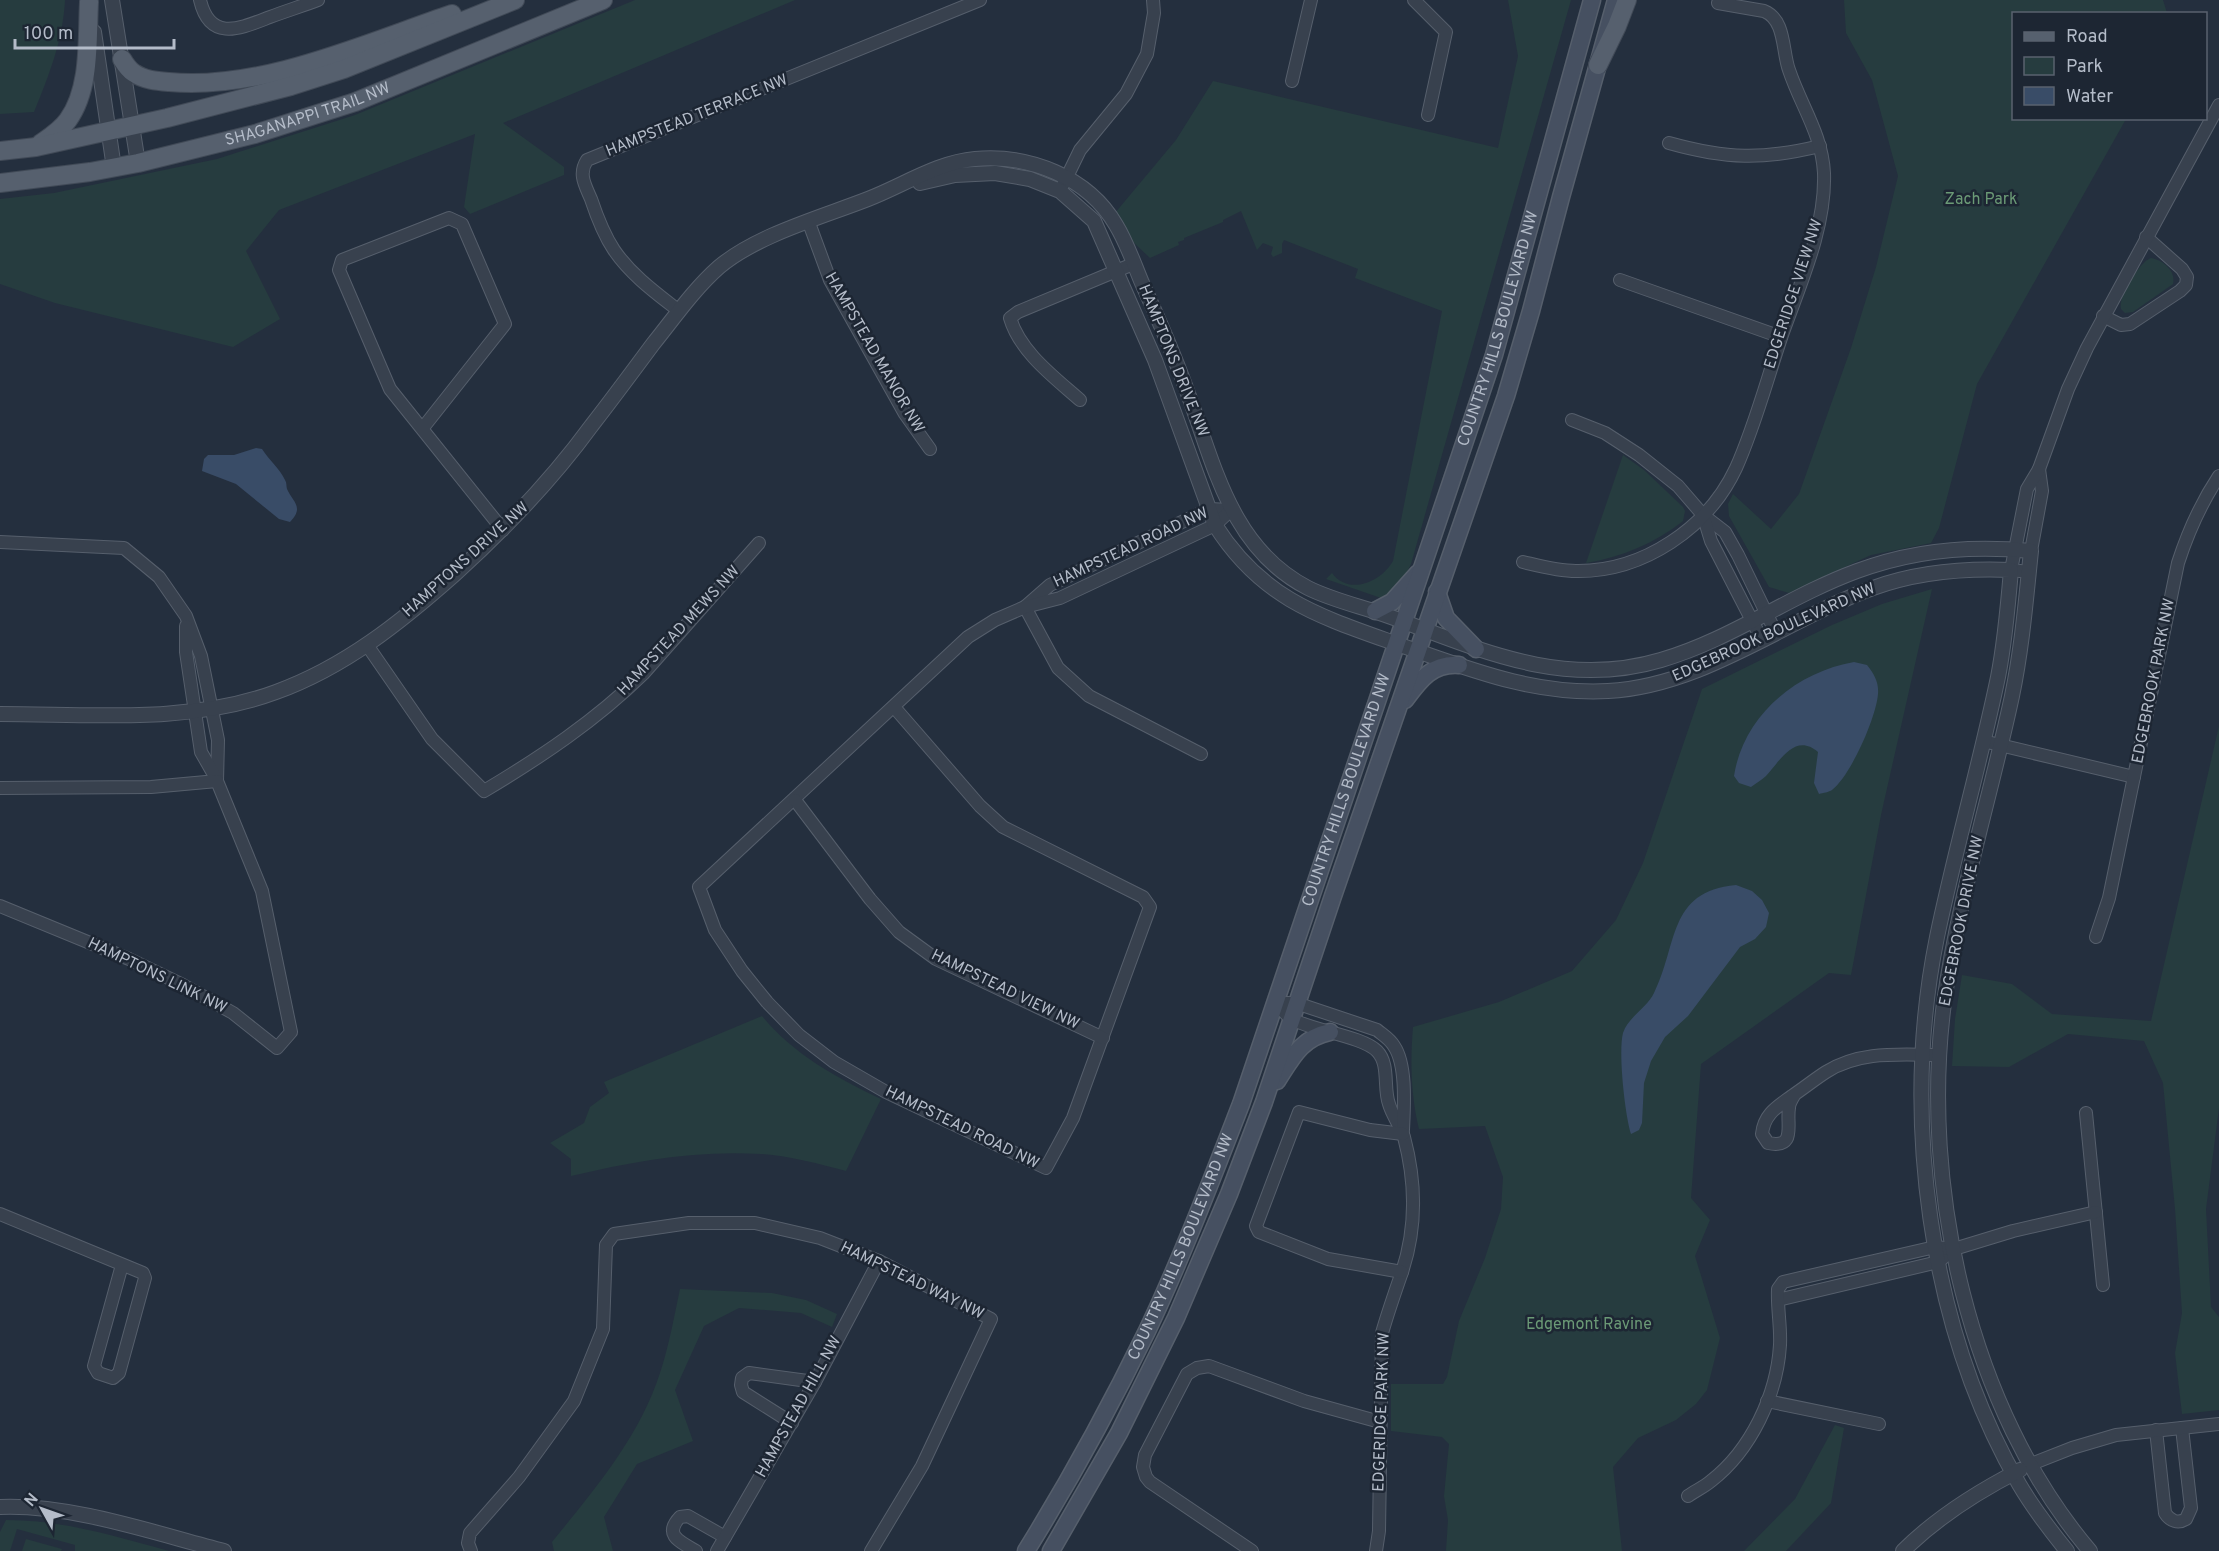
<svg xmlns="http://www.w3.org/2000/svg" width="2219" height="1551" viewBox="0 0 2219 1551" font-family="Overpass,sans-serif">
  <style>
    .green { fill: #263c3f }
    .water { fill: #394c67 }
    .lines { fill: none; stroke-linecap: round; stroke-linejoin: round }
    .minor-casing { stroke: #565f6c; stroke-width: 14 }
    .tertiary-casing { stroke: #565f6c; stroke-width: 16 }
    .secondary-casing { stroke: #565f6c; stroke-width: 19 }
    .primary-casing { stroke: #414a57; stroke-width: 20 }
    .minor { stroke: #38414e; stroke-width: 12 }
    .tertiary { stroke: #38414e; stroke-width: 14 }
    .secondary { stroke: #465061; stroke-width: 16 }
    .primary { stroke: #56606e; stroke-width: 18 }
    .labels { text-anchor: middle; dominant-baseline: central; stroke-width: 5; stroke-linejoin: round; paint-order: stroke }
    .street-label { font-size: 16px; fill: #b4bcc9; stroke: #1d2633 }
    .park-label { font-size: 16px; fill: #6b9a76; stroke: #1d2633 }
  </style>
  <rect width="100%" height="100%" fill="#242f3e"/>
  <g class="green">
    <path d="M0,0H65C63,40 49,75 34,112L0,114Z"/>
    <polygon points="635,0 795,0 503,123 564,167 564,175 470,214 464,207 475,134 279,210 246,251 280,319 233,347 55,303 0,284 0,199 54,193 217,159 355,115"/>
    <path d="M1508,0H1571L1411,564C1405,578 1394,591 1381,598L1326,579L1332,573C1349,596 1381,582 1393,561L1442,311L1355,278L1358,269L1284,240L1282,244V253L1273,257L1271,254L1273,247L1263,243L1257,250L1241,211L1223,220V222L1184,238V240L1178,242L1179,245L1150,258L1133,242L1115,213L1176,140L1213,81L1498,148L1518,56Z"/>
    <polygon points="1844,0 2163,0 2167,13 2014,14 2014,118 2126,119 1977,384 1939,528 1931,543 1871,555 1789,593 1769,587 1729,516 1728,504 1733,494 1771,529 1799,494 1851,348 1876,267 1898,176 1872,80 1846,33"/>
    <path d="M2151,258C2163,260 2176,271 2173,284L2133,312L2125,313L2121,309C2117,298 2140,261 2151,258Z"/>
    <path d="M1623,455L1644,470L1683,507L1685,511L1683,521C1655,543 1622,557 1586,563Z"/>
    <path d="M1932,589L1881,815L1851,975L1829,973L1701,1064L1691,1198L1710,1220L1695,1256L1720,1338L1707,1390L1696,1404L1676,1420L1638,1438L1613,1467L1622,1551H1446L1448,1520L1444,1496L1449,1444L1442,1437L1391,1431V1384H1443L1447,1377L1459,1321L1485,1258L1501,1209L1503,1177L1485,1126L1419,1129C1411,1095 1410,1063 1413,1027L1499,1002L1572,971L1616,920L1643,863L1702,689L1832,625L1882,604Z"/>
    <polygon points="2219,726 2219,1108 2206,1209 2211,1307 2219,1317 2219,1410 2182,1414 2175,1353 2182,1313 2175,1209 2163,1083 2144,1041 2068,1034 2009,1067 1952,1066 1955,1019 1962,975 2012,984 2052,1014 2151,1021"/>
    <path d="M762,1016C793,1054 837,1078 881,1099L846,1171C819,1164 790,1156 761,1154C697,1150 634,1161 571,1176V1159L550,1143L584,1123L590,1107L609,1093L604,1082Z"/>
    <path d="M680,1289L772,1293L806,1300L837,1314L832,1327L801,1313L739,1308L704,1326L675,1390L693,1441L637,1464L604,1517L613,1551H554L552,1542C594,1490 639,1438 660,1373C669,1346 674,1317 680,1289Z"/>
    <polygon points="1835,1425 1844,1428 1831,1503 1786,1551 1744,1551 1795,1499"/>
    <path d="M6,1520C62,1520 115,1536 169,1551H75V1545L17,1529L10,1551H0V1532Z"/>
    <polygon points="26,1539 62,1549 61,1551 22,1551"/>
  </g>
  <g class="water">
    <path d="M256,448L262,449C269,460 280,469 285,480C287,483 286,486 287,489C292,501 305,507 290,522L279,519L236,484L202,471L204,459L208,455H234Z"/>
    <path d="M1854,662L1867,665C1874,674 1879,682 1878,694C1876,718 1851,775 1832,790C1829,792 1823,793 1819,794L1814,783L1818,752C1795,732 1780,761 1766,776C1762,780 1756,783 1751,787L1739,783L1734,776C1743,716 1796,672 1854,662Z"/>
    <path d="M1736,885L1752,891L1762,900L1769,913L1766,927L1755,939L1740,947L1688,1016L1665,1037L1651,1061L1644,1083L1642,1123L1639,1130L1631,1134C1625,1115 1618,1052 1623,1033C1628,1017 1647,1008 1654,993C1678,946 1667,891 1736,885Z"/>
  </g>
  <g class="lines">
    <g class="minor-casing">
      <g id="minor">
        <path d="M200,0C210,43 241,28 270,17C286,11 302,6 318,0"/>
        <polyline points="1414,0 1446,32 1428,115"/>
        <polyline points="1292,81 1311,0"/>
        <path d="M1669,143C1726,159 1763,160 1820,146"/>
        <polyline points="1063,185 1080,150 1126,94 1147,54 1154,13 1153,0"/>
        <polyline points="809,223 830,280 905,414 930,449"/>
        <polyline points="1620,280 1781,337"/>
        <path d="M679,311C656,293 631,275 614,250C604,235 597,217 591,199C585,185 578,174 587,160L980,0"/>
        <polyline points="2103,316 2121,325 2130,324 2180,291 2186,285 2187,277 2182,269 2146,237"/>
        <path d="M1080,400C1054,377 1020,352 1010,318L1018,312L1133,264"/>
        <polyline points="1572,420 1605,433 1639,455 1678,486 1703,515 1725,532 1738,555 1776,633"/>
        <polyline points="422,429 505,324 462,224 449,218 342,260 339,270 390,389 503,530"/>
        <polyline points="1703,515 1711,541 1762,640"/>
        <polyline points="0,542 124,548 159,577 186,616 201,656 218,740 217,781"/>
        <polyline points="2031,551 2042,491 2039,469"/>
        <path d="M1523,562C1540,566 1558,571 1576,571C1643,572 1708,528 1736,468C1755,426 1767,379 1782,335C1800,284 1826,228 1824,173C1822,134 1801,106 1789,70C1782,51 1786,20 1764,11L1718,3"/>
        <polyline points="2029,572 2011,570 2027,489 2039,469 2068,389 2087,348 2219,105"/>
        <polyline points="1026,606 1050,585 1209,509 1231,510"/>
        <polyline points="1025,607 1058,668 1089,696 1201,754"/>
        <polyline points="186,626 186,652 201,752 217,780"/>
        <path d="M367,645L432,739L484,791C541,757 595,721 643,674L759,543"/>
        <polyline points="894,707 980,806 1003,827 1143,897 1150,907 1073,1118 1046,1168 886,1092 834,1062 799,1035 767,1002 742,971 715,930 699,887 968,637 995,620 1025,607 1060,598 1215,525 1231,510"/>
        <polyline points="1983,741 2134,777"/>
        <polyline points="0,788 151,787 217,781 262,891 291,1032 277,1048 233,1013 183,985 129,959 0,906"/>
        <polyline points="795,800 870,899 899,932 936,959 1103,1038"/>
        <path d="M2096,937L2109,898L2178,563C2188,532 2201,503 2219,476"/>
        <path d="M1276,1003C1281,1008 1286,1016 1292,1019C1313,1031 1362,1036 1377,1051C1390,1064 1383,1088 1389,1104C1392,1115 1400,1125 1404,1137C1416,1182 1417,1227 1402,1272C1395,1292 1388,1312 1382,1333L1379,1531L1376,1551"/>
        <path d="M1276,1003H1296L1377,1030C1383,1035 1390,1039 1394,1046C1407,1065 1404,1107 1403,1130"/>
        <path d="M1795,1094C1792,1099 1789,1103 1789,1108C1786,1124 1797,1149 1768,1143L1762,1134C1764,1114 1777,1107 1792,1096C1804,1088 1815,1079 1826,1072C1861,1050 1901,1055 1940,1055"/>
        <polyline points="2086,1113 2103,1285"/>
        <polyline points="0,1214 143,1273 145,1278 119,1373 113,1378 98,1373 94,1366 122,1265"/>
        <polyline points="1402,1272 1328,1259 1259,1232 1256,1226 1299,1112 1370,1130 1403,1134"/>
        <polyline points="1778,1300 1938,1262 1954,1249 2013,1231 2096,1212"/>
        <polyline points="1767,1401 1879,1424"/>
        <polyline points="792,1423 743,1392 741,1385 742,1378 749,1373 815,1382"/>
        <path d="M2156,1430L2165,1513C2170,1521 2178,1524 2186,1519L2191,1508L2182,1428"/>
        <polyline points="2029,1465 2072,1448 2116,1435 2219,1424"/>
        <path d="M1688,1496C1695,1491 1704,1487 1711,1481C1751,1450 1777,1395 1780,1345C1781,1326 1777,1308 1778,1289L1783,1282L1935,1247L1954,1249"/>
        <polyline points="471,1551 468,1543 470,1533 519,1477 574,1401 603,1329 606,1245 614,1234 689,1223 755,1223 820,1238 879,1261 991,1319 922,1466 871,1551"/>
        <path d="M696,1551C680,1542 663,1535 680,1517L688,1516L725,1537"/>
        <polyline points="717,1551 815,1382 879,1261"/>
        <polyline points="1252,1551 1150,1482 1146,1477 1143,1467 1145,1455 1187,1374 1197,1368 1209,1366 1304,1401 1380,1422"/>
      </g>
    </g>
    <g class="tertiary-casing">
      <g id="tertiary">
        <polyline points="112,0 138,163"/>
        <polyline points="94,32 114,168"/>
        <path d="M920,183L955,175L995,173L1030,179L1060,191L1094,221L1155,360L1215,525C1262,599 1318,616 1397,644C1467,668 1531,695 1608,691C1704,686 1785,620 1873,588C1917,572 1964,568 2011,570C2008,606 2005,642 1998,677C1980,764 1955,850 1937,937C1901,1115 1928,1326 2019,1484C2033,1508 2050,1530 2067,1551"/>
        <path d="M0,714C91,714 190,724 276,692C345,667 401,622 455,574C507,527 551,481 592,425C613,398 633,371 653,344C674,318 694,289 719,267C757,235 822,217 868,199C902,186 938,162 975,159C1029,154 1088,177 1116,225C1127,243 1134,264 1142,283C1158,318 1173,352 1186,388C1214,463 1230,548 1308,588C1334,601 1364,607 1391,617C1480,650 1564,689 1661,660C1730,640 1789,596 1857,571C1913,550 1972,545 2031,551C2026,599 2022,648 2012,696C1990,799 1958,899 1944,1003C1920,1186 1969,1409 2090,1551"/>
        <path d="M0,1507C71,1504 154,1533 224,1551"/>
        <path d="M1903,1551C1937,1517 1977,1492 2020,1470"/>
      </g>
    </g>
    <g class="secondary-casing">
      <g id="secondary">
        <polyline points="1437,592 1446,618 1476,649"/>
        <polyline points="1375,611 1392,602 1418,573"/>
        <path d="M1405,700C1420,680 1432,663 1459,665"/>
        <path d="M1277,1081C1292,1058 1301,1038 1330,1032"/>
        <path id="s1" d="M1026,1551C1070,1480 1110,1407 1147,1331C1182,1257 1211,1181 1241,1104L1494,355L1592,0"/>
        <polyline points="1051,1551 1119,1433 1176,1318 1229,1194 1264,1102 1333,896 1506,396 1531,311 1561,197 1616,0"/>
      </g>
    </g>
    <g class="primary-casing">
      <g id="primary">
        <path d="M122,59C125,64 129,70 134,73C144,80 157,81 169,82C261,91 366,43 452,14"/>
        <polyline points="1598,65 1617,26 1627,0"/>
        <path d="M40,144C50,137 61,130 68,120C91,88 87,39 89,2"/>
        <polyline points="0,151 36,147 167,118 291,86 344,69 515,0"/>
        <path id="s2" d="M0,183L90,172L138,163L255,134L355,102L603,0"/>
      </g>
    </g>
    <use href="#minor" class="minor"/>
    <use href="#tertiary" class="tertiary"/>
    <use href="#secondary" class="secondary"/>
    <use href="#primary" class="primary"/>
  </g>
  <g class="labels">
    <g class="street-label">
      <text stroke="none"><textPath href="#s2" startOffset="316">SHAGANAPPI TRAIL NW</textPath></text>
      <text transform="translate(697 116) rotate(-22)">HAMPSTEAD TERRACE NW</text>
      <text transform="translate(1794 294) rotate(-72)">EDGERIDGE VIEW NW</text>
      <text stroke="none"><textPath href="#s1" startOffset="1314">COUNTRY HILLS BOULEVARD NW</textPath></text>
      <text transform="translate(874 353) rotate(60)">HAMPSTEAD MANOR NW</text>
      <text transform="translate(1173 361) rotate(68)">HAMPTONS DRIVE NW</text>
      <text transform="translate(1131 548) rotate(-25)">HAMPSTEAD ROAD NW</text>
      <text transform="translate(466 560) rotate(-42)">HAMPTONS DRIVE NW</text>
      <text transform="translate(679 631) rotate(-47)">HAMPSTEAD MEWS NW</text>
      <text transform="translate(1774 633) rotate(-24)">EDGEBROOK BOULEVARD NW</text>
      <text transform="translate(2154 681) rotate(-79)">EDGEBROOK PARK NW</text>
      <text stroke="none"><textPath href="#s1" startOffset="828">COUNTRY HILLS BOULEVARD NW</textPath></text>
      <text transform="translate(1962 921) rotate(-79)">EDGEBROOK DRIVE NW</text>
      <text transform="translate(157 976) rotate(26)">HAMPTONS LINK NW</text>
      <text transform="translate(1005 990) rotate(26)">HAMPSTEAD VIEW NW</text>
      <text transform="translate(962 1128) rotate(26)">HAMPSTEAD ROAD NW</text>
      <text stroke="none"><textPath href="#s1" startOffset="342">COUNTRY HILLS BOULEVARD NW</textPath></text>
      <text transform="translate(912 1281) rotate(26)">HAMPSTEAD WAY NW</text>
      <text transform="translate(799 1407) rotate(-61)">HAMPSTEAD HILL NW</text>
      <text transform="translate(1382 1412) rotate(-88)">EDGERIDGE PARK NW</text>
    </g>
    <g class="park-label">
      <text x="1981" y="200">Zach Park</text>
      <text x="1589" y="1325">Edgemont Ravine</text>
    </g>
  </g>
  <rect x="2012" y="12" width="195" height="108" fill="#1d2633" stroke="#59626f" stroke-width="1.5"/>
  <rect x="2024" y="32" width="30" height="9" fill="#56606e" stroke="#59626f" stroke-width="1.5"/>
  <text x="2066" y="42" font-size="18" fill="#b4bcc9">Road</text>
  <rect x="2024" y="57" width="30" height="18" fill="#263c3f" stroke="#59626f" stroke-width="1.5"/>
  <text x="2066" y="72" font-size="18" fill="#b4bcc9">Park</text>
  <rect x="2024" y="87" width="30" height="18" fill="#394c67" stroke="#59626f" stroke-width="1.5"/>
  <text x="2066" y="102" font-size="18" fill="#b4bcc9">Water</text>
  <g transform="translate(42 1509) rotate(310)" stroke="#1d2633" stroke-width="4.5" paint-order="stroke">
  <path d="M0-4.5L10 22L0 15L-10 22Z" fill="#b4bcc9"/>
  <text y="-9" font-size="16" font-weight="bold" text-anchor="middle" fill="#b4bcc9">N</text>
  </g>
  <path d="M15 39v9h159v-9" fill="none" stroke="#b4bcc9" stroke-width="3"/>
  <text x="24" y="39" font-size="18" fill="#b4bcc9" stroke="#1d2633" stroke-width="4.5" paint-order="stroke">100 m</text>
</svg>
